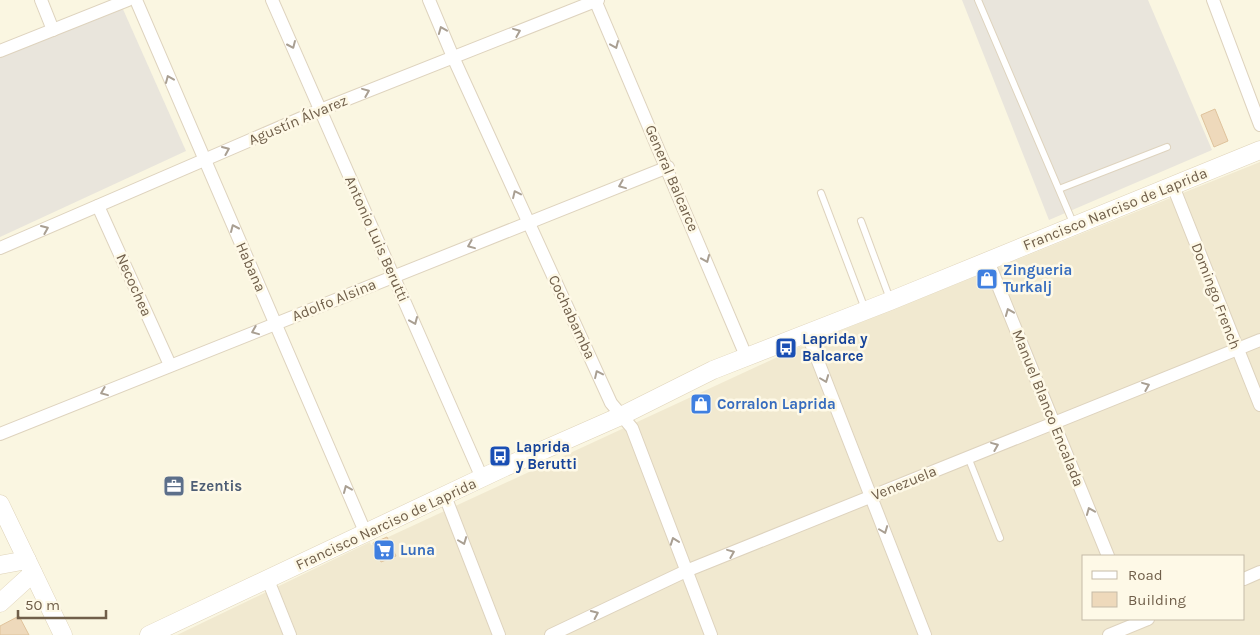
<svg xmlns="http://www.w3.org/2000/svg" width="1260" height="635" viewBox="0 0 1260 635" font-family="Karla,sans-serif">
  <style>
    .residential { fill: #f1e9d0; fill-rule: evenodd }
    .industrial { fill: #e9e5dc }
    .building { fill: #eed9bb; stroke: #dfc39c }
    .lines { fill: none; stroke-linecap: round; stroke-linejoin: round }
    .lane-casing { stroke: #ded3be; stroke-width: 8 }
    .street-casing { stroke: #ded3be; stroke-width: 14 }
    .secondary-casing { stroke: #dfd3b9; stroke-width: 19 }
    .lane { stroke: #fff; stroke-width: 6 }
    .street { stroke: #fff; stroke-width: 12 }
    .secondary { stroke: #fff; stroke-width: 18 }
    .oneway { stroke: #a99f92 }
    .labels { text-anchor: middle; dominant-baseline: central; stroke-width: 5; stroke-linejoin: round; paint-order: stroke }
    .street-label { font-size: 15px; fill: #705f4a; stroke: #fef9e7 }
    .shop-label { font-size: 15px; font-weight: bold; fill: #366cbe; stroke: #fef9e7; text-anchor: start }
    .transit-label { font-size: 15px; font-weight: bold; fill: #164399; stroke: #fef9e7; text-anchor: start }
    .service-label { font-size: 15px; font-weight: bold; fill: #4e5e75; stroke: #fef9e7; text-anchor: start }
  </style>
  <rect width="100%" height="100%" fill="#faf6e1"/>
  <path class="residential" d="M1260,162V635H177L370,542L371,545L797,348ZM1084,556H1244V619H1084Z"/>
  <g class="industrial">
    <polygon points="962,0 1148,0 1212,150 1049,220"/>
    <polygon points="122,7 186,151 0,237 0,56"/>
  </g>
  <g class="building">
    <polygon points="1215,109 1228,141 1214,147 1201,115"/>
    <polygon points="387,537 396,556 381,562 373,543"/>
    <polygon points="19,616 29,635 0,635 0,626"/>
  </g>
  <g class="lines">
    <g class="lane-casing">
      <g id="lane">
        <polyline points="978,0 1074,225"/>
        <polyline points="1059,189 1167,147"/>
        <polyline points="821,193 865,309"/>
        <polyline points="861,221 890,299"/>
        <polyline points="968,457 1000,538"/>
      </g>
    </g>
    <g class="street-casing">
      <g id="street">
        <polyline points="41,0 53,30"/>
        <polyline points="136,0 366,534"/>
        <polyline points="272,0 482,478"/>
        <polyline points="429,0 453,57 611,403 632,428 711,635"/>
        <polyline points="595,0 746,356"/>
        <polyline points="1213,0 1260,125"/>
        <polyline points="0,51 128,0"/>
        <polyline points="1173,186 1260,405"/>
        <polyline points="98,206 170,365"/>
        <polyline points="0,248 320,110 598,0"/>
        <polyline points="988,261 1108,556"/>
        <polyline points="807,333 925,635"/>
        <polyline points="0,434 668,167"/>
        <polyline points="445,496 499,635"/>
        <polyline points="1244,579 1260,572"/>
        <polyline points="268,580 290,635"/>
        <polyline points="551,635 686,571 1260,340"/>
        <polyline points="1109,635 1148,619"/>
      </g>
    </g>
    <g class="secondary-casing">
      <g id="secondary">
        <polyline points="0,504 63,635"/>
        <polyline points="0,565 27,560"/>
        <polyline points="0,603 33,573"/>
        <polyline points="149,635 505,467 623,415 713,370 890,301 1260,150"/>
      </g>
    </g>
    <use href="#lane" class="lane"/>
    <use href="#street" class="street"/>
    <use href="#secondary" class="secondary"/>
  </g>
  <defs><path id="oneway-chevron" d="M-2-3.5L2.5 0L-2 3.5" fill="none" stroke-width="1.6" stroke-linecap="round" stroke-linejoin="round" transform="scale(1.25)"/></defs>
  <g class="oneway">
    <use href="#oneway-chevron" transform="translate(442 30) rotate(-112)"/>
    <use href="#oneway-chevron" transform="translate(517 32) rotate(-22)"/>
    <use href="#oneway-chevron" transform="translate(292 45) rotate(66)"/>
    <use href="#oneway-chevron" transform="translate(615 45) rotate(67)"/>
    <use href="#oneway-chevron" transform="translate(169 79) rotate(-113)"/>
    <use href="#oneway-chevron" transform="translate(366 92) rotate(-22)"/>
    <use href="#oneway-chevron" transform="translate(226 150) rotate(-23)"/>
    <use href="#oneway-chevron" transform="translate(622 185) rotate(158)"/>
    <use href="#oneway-chevron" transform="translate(516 194) rotate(-115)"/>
    <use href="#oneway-chevron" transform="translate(234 228) rotate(-114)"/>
    <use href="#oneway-chevron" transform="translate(45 229) rotate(-23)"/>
    <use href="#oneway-chevron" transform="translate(471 245) rotate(158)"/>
    <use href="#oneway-chevron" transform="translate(706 259) rotate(67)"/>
    <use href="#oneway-chevron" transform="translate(1009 312) rotate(-112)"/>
    <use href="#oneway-chevron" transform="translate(414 321) rotate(67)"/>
    <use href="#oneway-chevron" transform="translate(255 331) rotate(158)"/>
    <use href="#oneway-chevron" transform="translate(598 374) rotate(-115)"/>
    <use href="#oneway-chevron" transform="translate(825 379) rotate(69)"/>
    <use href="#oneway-chevron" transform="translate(1146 386) rotate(-22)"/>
    <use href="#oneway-chevron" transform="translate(104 392) rotate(158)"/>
    <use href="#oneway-chevron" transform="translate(995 446) rotate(-22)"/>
    <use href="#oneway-chevron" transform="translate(347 489) rotate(-113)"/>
    <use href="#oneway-chevron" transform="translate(1090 511) rotate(-112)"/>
    <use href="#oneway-chevron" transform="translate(884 530) rotate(69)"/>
    <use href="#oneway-chevron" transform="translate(463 541) rotate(69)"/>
    <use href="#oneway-chevron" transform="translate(674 541) rotate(-110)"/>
    <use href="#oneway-chevron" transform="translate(731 553) rotate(-22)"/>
    <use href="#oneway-chevron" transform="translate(595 614) rotate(-25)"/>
  </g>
  <defs>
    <g id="shop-square" transform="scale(1.125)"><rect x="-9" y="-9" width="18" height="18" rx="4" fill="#3f7fe0" stroke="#fef9e7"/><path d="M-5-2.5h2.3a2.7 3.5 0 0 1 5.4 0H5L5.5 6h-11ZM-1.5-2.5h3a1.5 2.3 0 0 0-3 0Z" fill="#fff"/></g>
    <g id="bus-square" transform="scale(1.125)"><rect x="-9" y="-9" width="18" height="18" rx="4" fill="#1a4fb4" stroke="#fef9e7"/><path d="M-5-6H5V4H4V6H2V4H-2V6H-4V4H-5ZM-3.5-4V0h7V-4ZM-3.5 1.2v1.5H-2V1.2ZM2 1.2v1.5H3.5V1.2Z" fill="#fff"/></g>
    <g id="office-square" transform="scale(1.125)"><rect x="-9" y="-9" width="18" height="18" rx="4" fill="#5c6f8a" stroke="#fef9e7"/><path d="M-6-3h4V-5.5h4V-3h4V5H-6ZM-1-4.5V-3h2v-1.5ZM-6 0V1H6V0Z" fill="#fff"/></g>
    <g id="supermarket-square" transform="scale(1.125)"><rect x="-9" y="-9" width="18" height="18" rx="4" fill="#3f7fe0" stroke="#fef9e7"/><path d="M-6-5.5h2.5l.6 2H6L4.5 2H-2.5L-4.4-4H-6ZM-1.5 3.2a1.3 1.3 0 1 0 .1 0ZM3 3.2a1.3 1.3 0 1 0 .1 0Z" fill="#fff"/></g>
  </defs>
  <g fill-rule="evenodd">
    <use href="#shop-square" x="987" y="279"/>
    <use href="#bus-square" x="786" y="348"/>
    <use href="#shop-square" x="701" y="404"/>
    <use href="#bus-square" x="500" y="456"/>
    <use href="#office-square" x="174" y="486"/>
    <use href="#supermarket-square" x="384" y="550"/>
  </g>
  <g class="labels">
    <g class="street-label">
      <text transform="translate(298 120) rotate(-23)">Agustín Álvarez</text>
      <text transform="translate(672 178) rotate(67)">General Balcarce</text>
      <text transform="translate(1115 209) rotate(-22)">Francisco Narciso de Laprida</text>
      <text transform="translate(377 239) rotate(66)">Antonio Luis Berutti</text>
      <text transform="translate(251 267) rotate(66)">Habana</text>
      <text transform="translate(134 285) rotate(66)">Necochea</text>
      <text transform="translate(1216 296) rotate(69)">Domingo French</text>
      <text transform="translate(334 300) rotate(-22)">Adolfo Alsina</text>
      <text transform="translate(572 317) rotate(65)">Cochabamba</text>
      <text transform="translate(1048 408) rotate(68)">Manuel Blanco Encalada</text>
      <text transform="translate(904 483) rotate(-22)">Venezuela</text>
      <text transform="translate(386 524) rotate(-25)">Francisco Narciso de Laprida</text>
    </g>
    <g class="shop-label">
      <text x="1003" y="270">Zingueria<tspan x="1003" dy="17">Turkalj</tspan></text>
      <text x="717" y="404">Corralon Laprida</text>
      <text x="400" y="550">Luna</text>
    </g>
    <g class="transit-label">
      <text x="802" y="339">Laprida y<tspan x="802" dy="17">Balcarce</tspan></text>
      <text x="516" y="447">Laprida<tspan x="516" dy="17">y Berutti</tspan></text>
    </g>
    <g class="service-label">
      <text x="190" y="486">Ezentis</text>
    </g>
  </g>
  <rect x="1082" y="555" width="162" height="65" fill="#fef9e7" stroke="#c5bba8"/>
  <rect x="1092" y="571" width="25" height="8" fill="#ffffff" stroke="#c5bba8"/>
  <text x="1128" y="580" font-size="15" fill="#705f4a">Road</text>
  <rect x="1092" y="592" width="25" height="15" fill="#eed9bb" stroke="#c5bba8"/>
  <text x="1128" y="605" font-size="15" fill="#705f4a">Building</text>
  <path d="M18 610v8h88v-8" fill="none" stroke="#705f4a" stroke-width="2.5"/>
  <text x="25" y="610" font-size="15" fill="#705f4a" stroke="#fef9e7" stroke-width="4" paint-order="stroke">50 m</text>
</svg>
